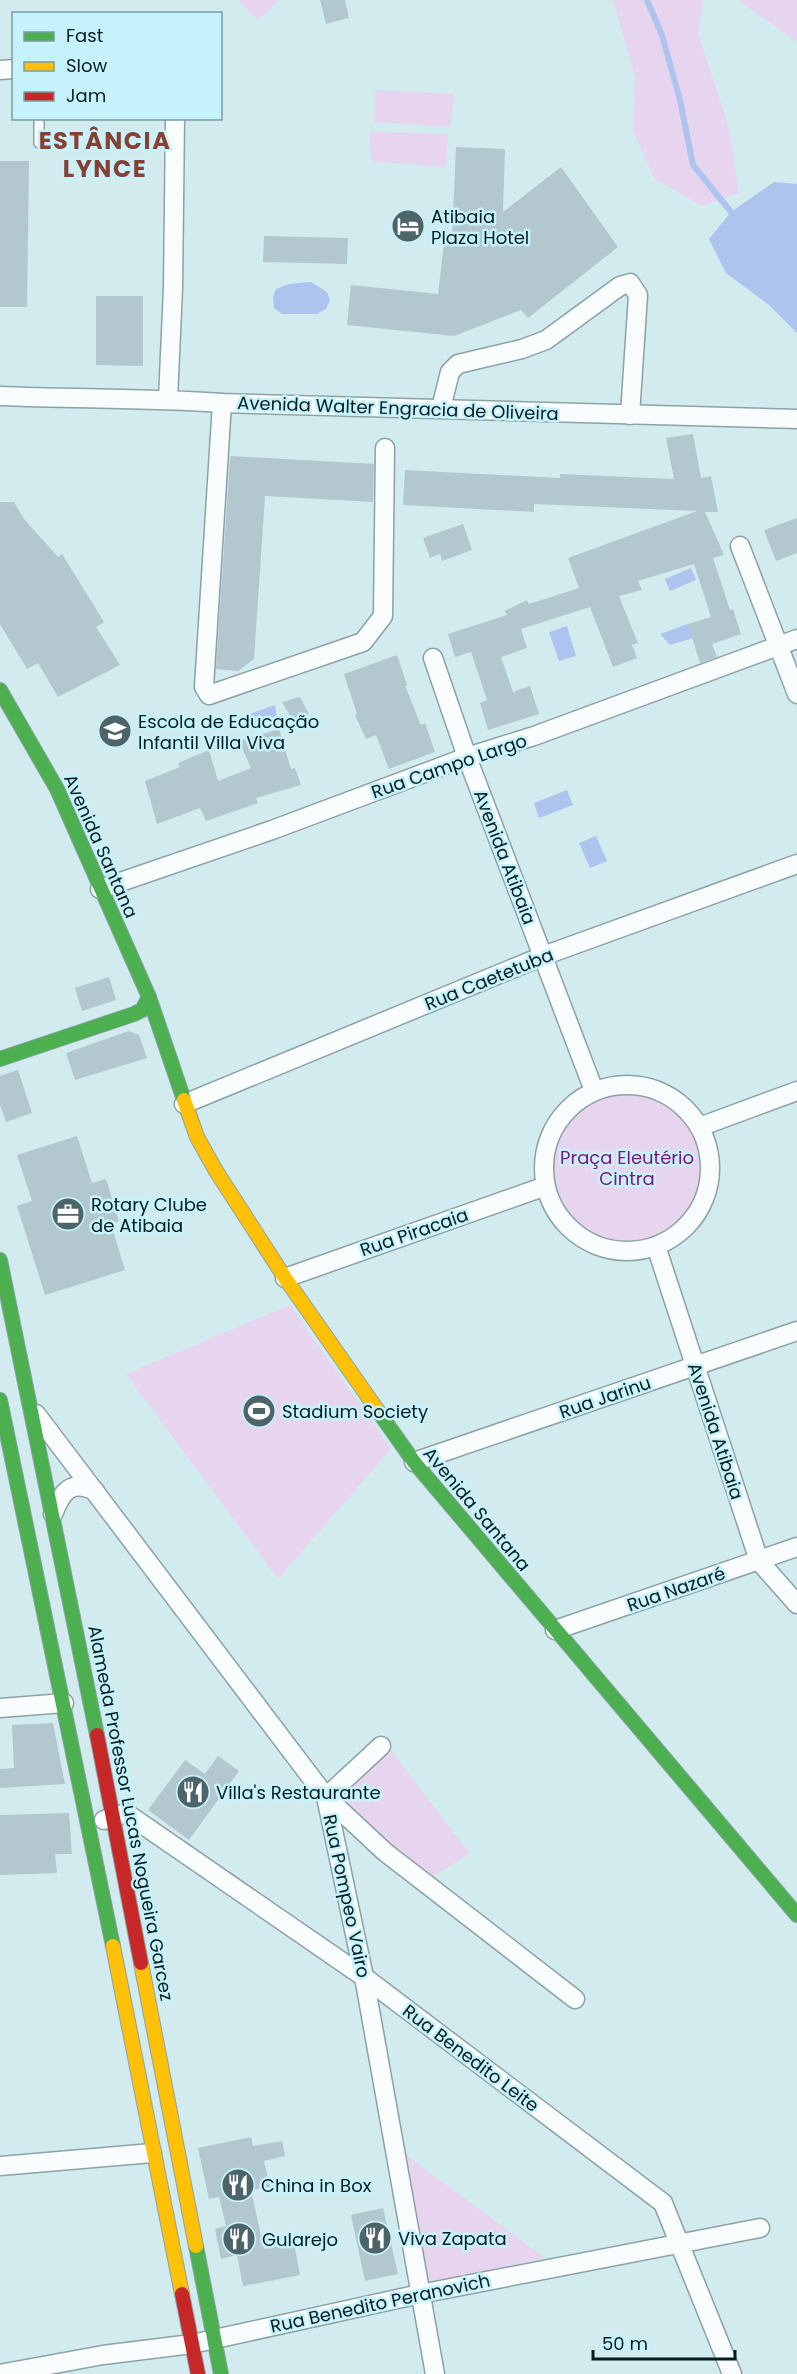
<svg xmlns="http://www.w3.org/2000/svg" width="797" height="2374" viewBox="0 0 797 2374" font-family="Poppins,sans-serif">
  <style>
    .green { fill: #e7d5f0 }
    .water { fill: #aec3ee }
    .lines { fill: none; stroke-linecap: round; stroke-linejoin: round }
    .stream { stroke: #aec3ee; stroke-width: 6 }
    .building { fill: #b3c8ce }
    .lane-casing { stroke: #8ca2a5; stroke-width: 12 }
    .street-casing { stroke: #8ca2a5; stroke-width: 21 }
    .fast-casing { stroke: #8ca2a5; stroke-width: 16 }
    .slow-casing { stroke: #8ca2a5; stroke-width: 16 }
    .jam-casing { stroke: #8ca2a5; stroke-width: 16 }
    .lane { stroke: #f8fcfd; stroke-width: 9 }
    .street { stroke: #f8fcfd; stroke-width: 18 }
    .fast { stroke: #4caf50; stroke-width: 14 }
    .slow { stroke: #ffc107; stroke-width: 14 }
    .jam { stroke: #c62828; stroke-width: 14 }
    .labels { text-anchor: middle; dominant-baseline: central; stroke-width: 5; stroke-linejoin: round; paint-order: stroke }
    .poi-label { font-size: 18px; fill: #051c20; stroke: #c6f3fb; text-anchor: start }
    .street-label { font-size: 18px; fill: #051c20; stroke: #c6f3fb }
    .park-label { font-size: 18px; fill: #81147c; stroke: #c6f3fb }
    .district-label { font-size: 24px; font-weight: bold; letter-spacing: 1.5px; fill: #874034; stroke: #c6f3fb }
  </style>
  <rect width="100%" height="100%" fill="#d2ebef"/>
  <g class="green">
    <polygon points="238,0 279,0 258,20"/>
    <polygon points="613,0 703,0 698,33 729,128 739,193 702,206 654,178 633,131 635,77"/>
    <polygon points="738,0 797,0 797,42"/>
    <polygon points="375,90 454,94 450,127 374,122"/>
    <polygon points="370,132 448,134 446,167 371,161"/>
    <circle cx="627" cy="1168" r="83"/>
    <polygon points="290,1305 391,1449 278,1579 126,1374"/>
    <polygon points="387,1745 470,1854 430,1878 339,1797"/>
    <polygon points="402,2152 545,2258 428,2283"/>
  </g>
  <g class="water">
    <polygon points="774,182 797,184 797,333 769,305 726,273 709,239 731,212"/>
    <polygon points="311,282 327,292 330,300 326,309 317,314 282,314 274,308 273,297 276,289 289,284"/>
    <polygon points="691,568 696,580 670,591 665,579"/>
    <polygon points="688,624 693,638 670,645 660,634"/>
    <polygon points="567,626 576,656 559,661 549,632"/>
    <polygon points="275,705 277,719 258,725 244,716"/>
    <polygon points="567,790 573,805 539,818 534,803"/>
    <polygon points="596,836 607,861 590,868 579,843"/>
  </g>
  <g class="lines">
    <polyline class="stream" points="647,0 662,35 680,100 693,165 731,212"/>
  </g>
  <g class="building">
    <polygon points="320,0 345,0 349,18 326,24"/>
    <polygon points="456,147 505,149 503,212 561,167 618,247 528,318 521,310 454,336 347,325 351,285 438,294 444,243 452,239"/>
    <polygon points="0,161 29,161 27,307 0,307"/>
    <polygon points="264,236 348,238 347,264 263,262"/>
    <polygon points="96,296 143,296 143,366 96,365"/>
    <polygon points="693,434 701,478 711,476 718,512 705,512 724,555 713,558 730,610 733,609 741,634 712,644 717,657 700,663 688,624 711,617 694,564 638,581 642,590 619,596 638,643 632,645 637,658 613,667 590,607 521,629 527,648 501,657 513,692 530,686 539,714 488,730 480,703 487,700 471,652 455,657 448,634 507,615 505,611 527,600 529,604 579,588 568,558 697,511 534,504 534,512 403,505 405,470 560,478 560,474 674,479 666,438"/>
    <polygon points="230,456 374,464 373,502 265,496 254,659 238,671 216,669"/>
    <polygon points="0,502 14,502 24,519 58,557 62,554 104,622 96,627 120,665 58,697 38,663 27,669 0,624"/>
    <polygon points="797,518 797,553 776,561 764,530"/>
    <polygon points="463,524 472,550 442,561 440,554 430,558 423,538"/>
    <polygon points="397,655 407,685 405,686 421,725 425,723 435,752 389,769 376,735 366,739 355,715 357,714 344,674"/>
    <polygon points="300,697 309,714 292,719 282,702"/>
    <polygon points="279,729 291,769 295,768 301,785 256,798 258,803 206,821 200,808 157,824 145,781 180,767 178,763 209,750 218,781 251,768 239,741"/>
    <polygon points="109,977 116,1000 82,1011 75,988"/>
    <polygon points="129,1031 139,1035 147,1058 75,1080 66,1053"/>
    <polygon points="18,1070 32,1113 6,1122 0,1105 0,1076"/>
    <polygon points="77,1136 92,1183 106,1179 119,1221 111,1224 125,1270 45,1295 17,1206 32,1201 17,1155"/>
    <polygon points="53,1723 65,1784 0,1788 0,1769 14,1768 12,1725"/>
    <polygon points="218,1756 239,1771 189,1840 148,1810 185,1760 205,1774"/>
    <polygon points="69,1813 72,1854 55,1854 57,1873 0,1875 0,1815"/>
    <polygon points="251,2137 253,2146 282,2141 285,2156 264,2161 270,2187 251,2190 264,2249 294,2243 300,2275 243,2286 237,2255 221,2259 215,2229 226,2226 219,2197 209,2199 198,2148"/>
    <polygon points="383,2208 398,2274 365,2281 351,2215"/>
  </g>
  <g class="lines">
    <g class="lane-casing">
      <polyline id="lane" points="39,118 39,143"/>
    </g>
    <g class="street-casing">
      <g id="street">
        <polyline points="0,70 14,69"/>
        <path d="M0,396C74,399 148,398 222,403L797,419"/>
        <polyline points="168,399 173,288 175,118"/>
        <polyline points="222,403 204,687 209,695 363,642 383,616 385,448"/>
        <polyline points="441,408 450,372 458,364 522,349 546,340 620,286 630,283 638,295 630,415"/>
        <polyline points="740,546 797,694"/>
        <polyline points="433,658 467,757 593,1088"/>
        <polyline points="100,889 272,830 467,757 534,736 797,639"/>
        <circle cx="627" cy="1168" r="83"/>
        <polyline points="184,1104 543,956 797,864"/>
        <polyline points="702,1126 797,1091"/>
        <polyline points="656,1246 759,1561 797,1604"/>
        <polyline points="285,1278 543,1187"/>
        <polyline points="36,1414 326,1797 364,1977 435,2374"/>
        <polyline points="414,1462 797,1331"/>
        <path d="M53,1514C62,1492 70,1479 95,1491"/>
        <polyline points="555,1630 797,1547"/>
        <polyline points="0,1708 64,1703"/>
        <polyline points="326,1797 385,1852 575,1999"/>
        <polyline points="326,1797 381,1746"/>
        <polyline points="104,1820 126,1813 364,1977 663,2203 732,2374"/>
        <polyline points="0,2166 152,2153"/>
        <polyline points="0,2374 103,2355 192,2344 420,2294 760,2228"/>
      </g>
    </g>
    <g class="fast-casing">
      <g id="fast">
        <polyline points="0,690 57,789 149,997 184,1100"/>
        <polyline points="0,1059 134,1014 142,1010 149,997"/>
        <polyline points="0,1260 97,1735"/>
        <polyline points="0,1400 113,1946"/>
        <polyline points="378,1411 414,1462 797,1915"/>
        <polyline points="196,2246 221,2374"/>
      </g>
    </g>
    <g class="slow-casing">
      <g id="slow">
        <polyline points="184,1100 197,1137 216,1171 285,1278 378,1411"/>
        <polyline points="113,1946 182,2294"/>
        <polyline points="141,1963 196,2246"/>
      </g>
    </g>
    <g class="jam-casing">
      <g id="jam">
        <polyline points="97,1735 141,1963"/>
        <polyline points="182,2294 198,2374"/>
      </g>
    </g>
    <use href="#lane" class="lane"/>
    <use href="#street" class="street"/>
    <use href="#fast" class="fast"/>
    <use href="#slow" class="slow"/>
    <use href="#jam" class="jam"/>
  </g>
  <defs>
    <g id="hotel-disc" transform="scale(1.725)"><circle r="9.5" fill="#4d6468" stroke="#c6f3fb"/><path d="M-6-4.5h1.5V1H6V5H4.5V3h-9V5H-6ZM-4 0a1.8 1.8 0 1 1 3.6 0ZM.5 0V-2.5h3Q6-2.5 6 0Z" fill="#fff"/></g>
    <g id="school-disc" transform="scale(1.725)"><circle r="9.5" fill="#4d6468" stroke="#c6f3fb"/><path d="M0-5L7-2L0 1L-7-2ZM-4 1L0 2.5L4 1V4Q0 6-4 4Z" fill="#fff"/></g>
    <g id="office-disc" transform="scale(1.725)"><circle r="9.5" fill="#4d6468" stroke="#c6f3fb"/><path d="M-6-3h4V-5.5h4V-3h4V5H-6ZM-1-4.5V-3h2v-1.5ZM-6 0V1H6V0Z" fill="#fff"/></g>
    <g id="stadium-disc" transform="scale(1.725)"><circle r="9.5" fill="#4d6468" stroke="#c6f3fb"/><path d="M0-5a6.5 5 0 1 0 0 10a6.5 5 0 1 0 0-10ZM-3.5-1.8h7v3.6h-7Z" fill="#fff"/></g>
    <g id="restaurant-disc" transform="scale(1.725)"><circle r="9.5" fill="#4d6468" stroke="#c6f3fb"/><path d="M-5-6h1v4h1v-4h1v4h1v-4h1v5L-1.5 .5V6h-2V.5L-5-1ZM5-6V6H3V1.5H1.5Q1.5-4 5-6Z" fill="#fff"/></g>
  </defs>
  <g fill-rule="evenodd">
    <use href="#hotel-disc" x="408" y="226"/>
    <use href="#school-disc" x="115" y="731"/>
    <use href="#office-disc" x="68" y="1214"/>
    <use href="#stadium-disc" x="259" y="1411"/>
    <use href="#restaurant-disc" x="193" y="1792"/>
    <use href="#restaurant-disc" x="238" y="2185"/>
    <use href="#restaurant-disc" x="375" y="2238"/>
    <use href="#restaurant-disc" x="239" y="2239"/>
  </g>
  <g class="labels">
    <g class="poi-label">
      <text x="431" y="216">Atibaia<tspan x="431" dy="21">Plaza Hotel</tspan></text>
      <text x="138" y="721">Escola de Educação<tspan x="138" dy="21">Infantil Villa Viva</tspan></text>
      <text x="91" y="1204">Rotary Clube<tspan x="91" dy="21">de Atibaia</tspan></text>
      <text x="282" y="1411">Stadium Society</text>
      <text x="216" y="1792">Villa's Restaurante</text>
      <text x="261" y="2185">China in Box</text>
      <text x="398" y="2238">Viva Zapata</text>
      <text x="262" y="2239">Gularejo</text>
    </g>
    <g class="street-label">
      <text transform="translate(398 408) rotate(2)">Avenida Walter Engracia de Oliveira</text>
      <text transform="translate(449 766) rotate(-19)">Rua Campo Largo</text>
      <text transform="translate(101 846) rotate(66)">Avenida Santana</text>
      <text transform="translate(505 857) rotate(69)">Avenida Atibaia</text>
      <text transform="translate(489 979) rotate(-22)">Rua Caetetuba</text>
      <text transform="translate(414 1232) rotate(-19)">Rua Piracaia</text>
      <text transform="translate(605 1397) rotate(-19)">Rua Jarinu</text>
      <text transform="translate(716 1431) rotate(72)">Avenida Atibaia</text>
      <text transform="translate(477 1509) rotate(50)">Avenida Santana</text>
      <text transform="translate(676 1589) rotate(-19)">Rua Nazaré</text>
      <text transform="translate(131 1813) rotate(79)">Alameda Professor Lucas Nogueira Garcez</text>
      <text transform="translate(347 1896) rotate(78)">Rua Pompeo Vairo</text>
      <text transform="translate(471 2058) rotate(37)">Rua Benedito Leite</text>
      <text transform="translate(380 2303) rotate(-12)">Rua Benedito Peranovich</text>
    </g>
    <g class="park-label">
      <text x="627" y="1157">Praça Eleutério<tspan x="627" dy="21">Cintra</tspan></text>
    </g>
    <g class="district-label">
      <text x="105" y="140">ESTÂNCIA<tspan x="105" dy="28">LYNCE</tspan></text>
    </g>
  </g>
  <rect x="12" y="12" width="210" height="108" fill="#c6f3fb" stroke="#799da3" stroke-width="1.5"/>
  <rect x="24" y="32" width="30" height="9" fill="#4caf50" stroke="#799da3" stroke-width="1.5"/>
  <text x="66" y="42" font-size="18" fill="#051c20">Fast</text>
  <rect x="24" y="62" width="30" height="9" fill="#ffc107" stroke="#799da3" stroke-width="1.5"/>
  <text x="66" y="72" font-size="18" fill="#051c20">Slow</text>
  <rect x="24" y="92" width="30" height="9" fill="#c62828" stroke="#799da3" stroke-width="1.5"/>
  <text x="66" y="102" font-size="18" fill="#051c20">Jam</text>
  <path d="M593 2350v9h142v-9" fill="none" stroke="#051c20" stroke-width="3"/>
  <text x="602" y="2350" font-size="18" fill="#051c20" stroke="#c6f3fb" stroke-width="4.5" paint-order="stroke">50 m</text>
</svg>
